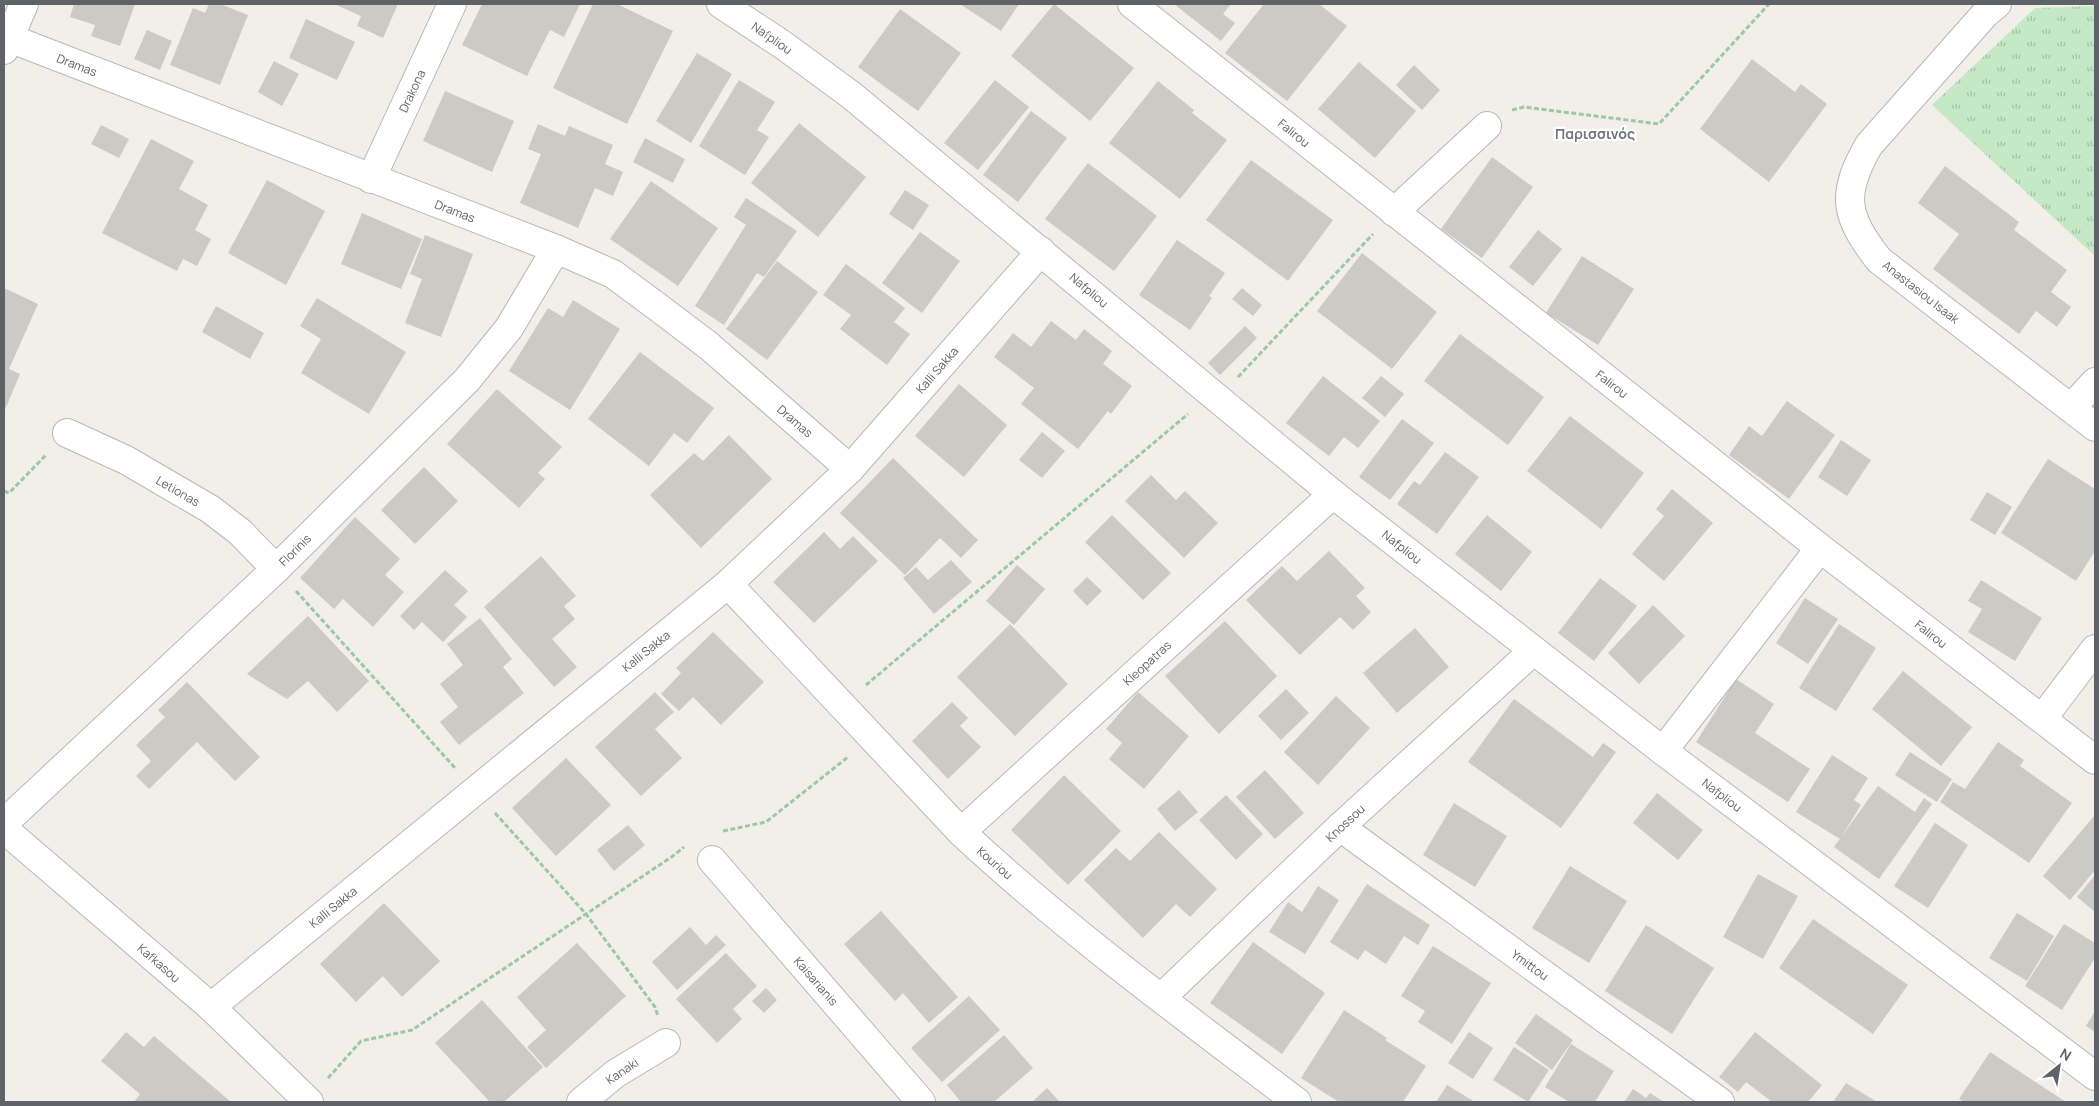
<svg xmlns="http://www.w3.org/2000/svg" width="2099" height="1106" viewBox="0 0 2099 1106" font-family="Manrope,sans-serif">
  <style>
    .grass { fill: url(#grass-tufts) }
    .building { fill: #cccac5 }
    .lines { fill: none; stroke-linecap: round; stroke-linejoin: round }
    .minor-casing { stroke: #b5b8bc; stroke-width: 30 }
    .path { stroke: #9cc7a9; stroke-width: 3; stroke-dasharray: 5 2.5; stroke-linecap: butt }
    .minor { stroke: #fff; stroke-width: 28 }
    .labels { text-anchor: middle; dominant-baseline: central; stroke-width: 4.5; stroke-linejoin: round; paint-order: stroke }
    .street-label { font-size: 12px; fill: #5f6368; stroke: #fff }
    .neighbourhood-label { font-size: 14px; font-weight: bold; fill: #70757a; stroke: #fff }
  </style>
  <defs>
    <pattern id="grass-tufts" width="24" height="20" patternUnits="userSpaceOnUse" patternTransform="scale(1.25)"><rect width="24" height="20" fill="#c5e8c5"/><path d="M3 7l-1-3M5 7V3M7 7l1-3M15 17l-1-3M17 17v-4M19 17l1-3" fill="none" stroke="#a3c0a4"/></pattern>
  </defs>
  <rect width="100%" height="100%" fill="#f1efe8"/>
  <polygon class="grass" points="2095,6 2095,256 1932,105 2035,8"/>
  <g class="building">
    <polygon points="74,4 135,4 120,46 91,36 95,25 70,17"/>
    <polygon points="209,4 220,4 248,15 220,85 170,65 193,8 205,13"/>
    <polygon points="334,4 398,4 383,38 357,26 361,16"/>
    <polygon points="482,4 580,4 564,37 550,30 527,76 462,45"/>
    <polygon points="593,4 617,4 673,31 627,124 553,88"/>
    <polygon points="960,4 1019,4 1001,31"/>
    <polygon points="1054,4 1134,68 1090,121 1011,56"/>
    <polygon points="1174,4 1231,4 1223,14 1235,23 1221,41"/>
    <polygon points="1264,4 1319,4 1347,26 1287,101 1225,53"/>
    <polygon points="900,9 961,53 918,111 858,67"/>
    <polygon points="306,19 355,42 337,80 289,58"/>
    <polygon points="147,30 172,41 160,70 134,59"/>
    <polygon points="697,53 732,74 691,143 656,121"/>
    <polygon points="1752,59 1795,92 1801,84 1827,104 1769,182 1700,129"/>
    <polygon points="274,61 299,74 282,106 258,92"/>
    <polygon points="1359,62 1416,111 1375,158 1318,109"/>
    <polygon points="1414,65 1440,90 1422,110 1396,85"/>
    <polygon points="739,80 775,102 757,130 769,137 745,175 699,146"/>
    <polygon points="995,80 1029,107 978,170 944,143"/>
    <polygon points="1158,81 1194,110 1192,113 1227,140 1180,199 1109,143"/>
    <polygon points="445,91 514,121 492,172 423,141"/>
    <polygon points="1031,111 1067,138 1018,202 983,175"/>
    <polygon points="799,123 866,177 818,237 751,183"/>
    <polygon points="538,124 565,136 569,126 613,145 605,164 623,172 613,196 595,188 578,228 520,203 541,154 528,149"/>
    <polygon points="101,125 129,139 119,158 91,144"/>
    <polygon points="645,138 685,159 673,183 633,162"/>
    <polygon points="151,139 194,161 179,189 208,205 195,230 211,239 197,266 183,259 177,271 102,233"/>
    <polygon points="1492,157 1533,187 1482,258 1441,229"/>
    <polygon points="1251,160 1333,220 1288,281 1206,220"/>
    <polygon points="1088,163 1157,216 1114,271 1045,219"/>
    <polygon points="1945,166 2019,222 2014,230 2067,270 2051,292 2071,307 2057,327 2036,311 2019,334 1933,269 1959,234 1918,203"/>
    <polygon points="267,180 325,211 286,285 228,253"/>
    <polygon points="651,181 718,228 678,286 610,239"/>
    <polygon points="905,190 929,205 913,230 889,214"/>
    <polygon points="746,198 797,231 764,277 757,273 724,325 695,306 746,225 734,217"/>
    <polygon points="362,213 422,239 401,289 341,264"/>
    <polygon points="1538,230 1562,249 1533,286 1509,267"/>
    <polygon points="920,232 960,261 922,313 882,283"/>
    <polygon points="425,235 473,254 441,337 405,323 422,279 410,274"/>
    <polygon points="1177,240 1225,273 1209,296 1212,298 1190,330 1139,295"/>
    <polygon points="1362,253 1437,312 1392,369 1317,311"/>
    <polygon points="1582,256 1634,289 1598,345 1546,313"/>
    <polygon points="777,261 818,292 767,360 726,329"/>
    <polygon points="846,264 905,308 894,322 910,334 887,365 840,329 851,315 823,295"/>
    <polygon points="4,288 38,304 9,369 20,374 4,412"/>
    <polygon points="1242,288 1262,305 1253,316 1232,299"/>
    <polygon points="317,298 406,352 369,414 301,373 321,339 300,326"/>
    <polygon points="573,300 620,329 570,410 509,371 548,308 563,317"/>
    <polygon points="216,306 264,333 250,359 202,332"/>
    <polygon points="1051,321 1076,340 1084,329 1112,351 1103,364 1132,386 1111,414 1108,411 1078,449 1021,404 1034,388 994,357 1013,333 1031,347"/>
    <polygon points="1245,326 1257,338 1220,375 1208,363"/>
    <polygon points="1460,334 1544,397 1508,445 1424,381"/>
    <polygon points="640,352 714,408 687,443 674,433 649,466 588,419"/>
    <polygon points="1323,376 1380,421 1358,448 1344,437 1329,456 1286,423"/>
    <polygon points="1381,376 1404,394 1385,417 1362,398"/>
    <polygon points="959,384 1007,425 964,477 915,436"/>
    <polygon points="497,389 562,447 538,473 545,479 519,508 447,444"/>
    <polygon points="1787,401 1835,435 1789,499 1729,455 1749,426 1762,436"/>
    <polygon points="1570,416 1644,473 1601,529 1527,471"/>
    <polygon points="1402,419 1434,443 1390,500 1359,477"/>
    <polygon points="1042,432 1065,451 1042,478 1019,460"/>
    <polygon points="729,435 772,479 701,548 650,495 694,453 703,461"/>
    <polygon points="1841,440 1871,460 1847,496 1818,477"/>
    <polygon points="1445,452 1479,477 1437,534 1397,504 1414,481 1420,485"/>
    <polygon points="893,458 978,540 961,558 940,538 905,575 840,513"/>
    <polygon points="2048,459 2095,489 2095,551 2076,581 2001,533"/>
    <polygon points="424,467 458,501 415,544 381,510"/>
    <polygon points="1151,475 1176,500 1185,491 1218,523 1184,558 1125,501"/>
    <polygon points="1672,489 1713,523 1664,581 1632,554 1664,516 1656,509"/>
    <polygon points="1987,492 2012,507 1995,535 1970,520"/>
    <polygon points="1112,515 1171,573 1143,600 1085,542"/>
    <polygon points="1487,515 1532,552 1501,591 1455,554"/>
    <polygon points="355,517 400,559 385,575 404,592 373,627 343,599 334,609 300,578"/>
    <polygon points="824,532 840,549 853,536 878,561 814,623 773,582"/>
    <polygon points="1329,551 1365,588 1356,596 1371,612 1353,630 1340,617 1300,655 1246,600 1282,566 1297,581"/>
    <polygon points="541,556 576,596 564,606 575,619 552,639 577,667 554,687 484,607"/>
    <polygon points="951,560 972,582 934,614 903,578 916,567 928,580"/>
    <polygon points="1017,565 1045,589 1014,625 986,601"/>
    <polygon points="445,570 468,591 454,605 467,617 443,642 422,622 414,630 400,616"/>
    <polygon points="1087,577 1102,591 1087,606 1073,591"/>
    <polygon points="1600,578 1637,606 1594,661 1558,633"/>
    <polygon points="1981,580 2042,618 2015,661 1968,632 1982,609 1968,601"/>
    <polygon points="1805,598 1838,619 1808,664 1776,643"/>
    <polygon points="1653,605 1685,636 1639,684 1608,653"/>
    <polygon points="308,616 369,681 337,712 308,681 287,699 247,674"/>
    <polygon points="480,618 512,659 503,667 524,693 459,745 440,722 458,707 440,684 463,665 447,644"/>
    <polygon points="1225,621 1277,676 1219,734 1165,676"/>
    <polygon points="1010,624 1068,684 1015,736 957,677"/>
    <polygon points="1839,624 1876,648 1836,711 1799,688"/>
    <polygon points="1415,628 1449,667 1397,713 1363,673"/>
    <polygon points="713,632 764,682 721,725 693,697 679,711 661,694 681,673 676,668"/>
    <polygon points="1903,671 1972,727 1941,766 1872,709"/>
    <polygon points="1736,679 1774,704 1755,733 1810,769 1788,802 1696,742"/>
    <polygon points="187,682 260,757 235,781 197,742 149,789 136,776 151,761 136,745 165,717 158,710"/>
    <polygon points="1286,689 1309,713 1281,740 1258,716"/>
    <polygon points="655,692 674,712 655,729 682,758 641,796 595,747"/>
    <polygon points="1138,692 1189,736 1144,789 1109,759 1122,743 1106,729"/>
    <polygon points="1336,696 1370,728 1318,785 1284,752"/>
    <polygon points="1514,699 1593,757 1603,743 1616,752 1561,828 1468,762"/>
    <polygon points="952,702 968,718 960,726 981,747 948,779 912,741"/>
    <polygon points="1998,742 2024,760 2020,766 2072,803 2029,863 1940,802 1953,782 1965,789"/>
    <polygon points="1910,752 1952,779 1937,802 1895,775"/>
    <polygon points="1832,755 1868,778 1854,800 1861,805 1840,839 1796,812"/>
    <polygon points="566,758 611,805 556,856 512,808"/>
    <polygon points="1265,770 1304,813 1275,839 1236,797"/>
    <polygon points="1064,775 1121,831 1068,885 1011,830"/>
    <polygon points="1878,786 1915,812 1924,798 1932,804 1879,879 1834,847"/>
    <polygon points="1179,790 1198,812 1175,831 1157,809"/>
    <polygon points="1657,793 1703,830 1678,860 1633,823"/>
    <polygon points="1226,795 1263,834 1236,860 1199,820"/>
    <polygon points="1454,803 1507,836 1475,887 1423,855"/>
    <polygon points="2095,815 2095,870 2070,900 2043,876"/>
    <polygon points="1935,823 1968,845 1928,908 1894,886"/>
    <polygon points="628,825 645,845 614,871 597,850"/>
    <polygon points="1159,832 1217,889 1190,917 1176,904 1143,938 1084,880 1116,848 1130,861"/>
    <polygon points="1570,866 1627,901 1589,963 1532,928"/>
    <polygon points="1758,874 1798,896 1763,959 1723,937"/>
    <polygon points="2095,875 2095,912 2077,897"/>
    <polygon points="1367,884 1430,925 1418,945 1404,936 1386,964 1365,950 1358,960 1330,942"/>
    <polygon points="1318,886 1339,900 1305,954 1269,932 1288,902 1302,912"/>
    <polygon points="384,903 440,961 402,997 383,976 356,1002 320,964"/>
    <polygon points="881,911 958,997 929,1023 903,993 895,1001 844,944"/>
    <polygon points="2017,913 2054,936 2027,981 1989,958"/>
    <polygon points="1813,919 1908,985 1873,1034 1779,968"/>
    <polygon points="2064,924 2095,943 2095,958 2062,1010 2025,986"/>
    <polygon points="1646,925 1714,968 1672,1034 1605,991"/>
    <polygon points="690,927 706,945 716,935 726,945 677,990 652,962"/>
    <polygon points="1253,942 1325,993 1282,1054 1210,1003"/>
    <polygon points="577,943 626,996 546,1068 527,1047 546,1030 517,997"/>
    <polygon points="1433,946 1491,983 1452,1044 1418,1022 1425,1011 1401,996"/>
    <polygon points="726,953 757,986 733,1009 742,1019 717,1043 676,999"/>
    <polygon points="766,988 777,1000 764,1013 752,1001"/>
    <polygon points="969,996 1000,1030 942,1082 911,1048"/>
    <polygon points="482,1000 543,1067 504,1102 490,1102 435,1043"/>
    <polygon points="1344,1010 1387,1038 1385,1040 1426,1066 1403,1102 1339,1102 1301,1078"/>
    <polygon points="2095,1011 2095,1032 2086,1026"/>
    <polygon points="1536,1014 1573,1040 1552,1070 1515,1043"/>
    <polygon points="126,1032 144,1047 154,1036 231,1102 134,1102 140,1094 101,1061"/>
    <polygon points="1469,1032 1493,1048 1473,1079 1448,1063"/>
    <polygon points="1755,1032 1822,1085 1808,1102 1772,1102 1746,1082 1738,1092 1719,1077"/>
    <polygon points="1004,1035 1033,1068 994,1102 961,1102 947,1085"/>
    <polygon points="1571,1044 1614,1071 1595,1102 1569,1102 1545,1087"/>
    <polygon points="1514,1047 1549,1070 1528,1102 1493,1080"/>
    <polygon points="1990,1052 2066,1102 1964,1102 1959,1099"/>
    <polygon points="1846,1083 1877,1102 1833,1102"/>
    <polygon points="1447,1085 1475,1102 1436,1102"/>
    <polygon points="1047,1088 1060,1102 1032,1102"/>
    <polygon points="1633,1089 1646,1098 1650,1093 1664,1102 1624,1102"/>
  </g>
  <g class="lines">
    <g class="minor-casing">
      <g id="minor">
        <polyline points="721,4 783,45 851,95 1333,494 1663,751 2095,1076"/>
        <polyline points="1132,4 1820,548 2095,760"/>
        <path d="M1997,4L1985,14L1869,145C1840,195 1845,216 1879,260L2095,427"/>
        <polyline points="9,38 556,249 613,274 659,308 709,346 850,469"/>
        <polyline points="4,50 24,4"/>
        <polyline points="371,179 452,4"/>
        <polyline points="1394,212 1487,126"/>
        <polyline points="2071,408 2095,382"/>
        <polyline points="67,433 126,460 210,509 240,532 276,569"/>
        <path d="M728,584L961,832C1066,930 1183,1015 1297,1102"/>
        <polyline points="2042,719 2095,649"/>
        <polyline points="1663,751 1820,548"/>
        <polyline points="4,823 276,569 467,380 509,328 556,249"/>
        <polyline points="1340,827 1720,1102"/>
        <polyline points="4,829 211,1007 309,1102"/>
        <polyline points="961,832 1333,494"/>
        <polyline points="712,860 921,1102"/>
        <polyline points="1161,998 1340,827 1533,651"/>
        <polyline points="211,1007 728,584 850,469 1041,251"/>
        <polyline points="581,1102 615,1074 666,1043"/>
      </g>
    </g>
    <g class="path">
      <polyline points="1512,110 1524,107 1659,124 1769,4"/>
      <polyline points="1238,377 1373,234"/>
      <polyline points="4,491 9,493 46,455"/>
      <polyline points="296,591 456,769"/>
      <polyline points="866,685 1188,414"/>
      <polyline points="495,813 586,914 655,1007 658,1016"/>
      <polyline points="723,831 766,822 848,757"/>
      <polyline points="328,1078 361,1041 412,1030 673,856 684,847"/>
    </g>
    <use href="#minor" class="minor"/>
  </g>
  <g class="labels">
    <g class="street-label">
      <text transform="translate(772 38) rotate(35)">Nafpliou</text>
      <text transform="translate(77 65) rotate(21)">Dramas</text>
      <text transform="translate(412 91) rotate(-65)">Drakona</text>
      <text transform="translate(1294 133) rotate(39)">Falirou</text>
      <text transform="translate(455 211) rotate(21)">Dramas</text>
      <text transform="translate(1089 290) rotate(40)">Nafpliou</text>
      <text transform="translate(1921 292) rotate(38)">Anastasiou Isaak</text>
      <text transform="translate(937 370) rotate(-49)">Kalli Sakka</text>
      <text transform="translate(1612 384) rotate(38)">Falirou</text>
      <text transform="translate(795 421) rotate(41)">Dramas</text>
      <text transform="translate(178 491) rotate(30)">Letionas</text>
      <text transform="translate(1402 547) rotate(38)">Nafpliou</text>
      <text transform="translate(295 550) rotate(-45)">Florinis</text>
      <text transform="translate(1931 634) rotate(38)">Falirou</text>
      <text transform="translate(646 651) rotate(-39)">Kalli Sakka</text>
      <text transform="translate(1147 663) rotate(-42)">Kleopatras</text>
      <text transform="translate(1722 795) rotate(37)">Nafpliou</text>
      <text transform="translate(1345 823) rotate(-43)">Knossou</text>
      <text transform="translate(995 863) rotate(41)">Kouriou</text>
      <text transform="translate(333 907) rotate(-39)">Kalli Sakka</text>
      <text transform="translate(159 963) rotate(41)">Kafkasou</text>
      <text transform="translate(1530 965) rotate(36)">Ymittou</text>
      <text transform="translate(816 981) rotate(49)">Kaisarianis</text>
      <text transform="translate(622 1071) rotate(-34)">Kanaki</text>
    </g>
    <g class="neighbourhood-label">
      <text x="1595" y="133">Παρισσινός</text>
    </g>
  </g>
  <rect width="2099" height="1106" fill="none" stroke="#5f6368" stroke-width="10"/>
  <g transform="translate(2059 1066) rotate(30)" stroke="#ffffff" stroke-width="4" paint-order="stroke">
  <path d="M0-4L9 19L0 12L-9 19Z" fill="#5f6368"/>
  <text y="-8" font-size="14" font-weight="bold" text-anchor="middle" fill="#5f6368">N</text>
  </g>
</svg>
